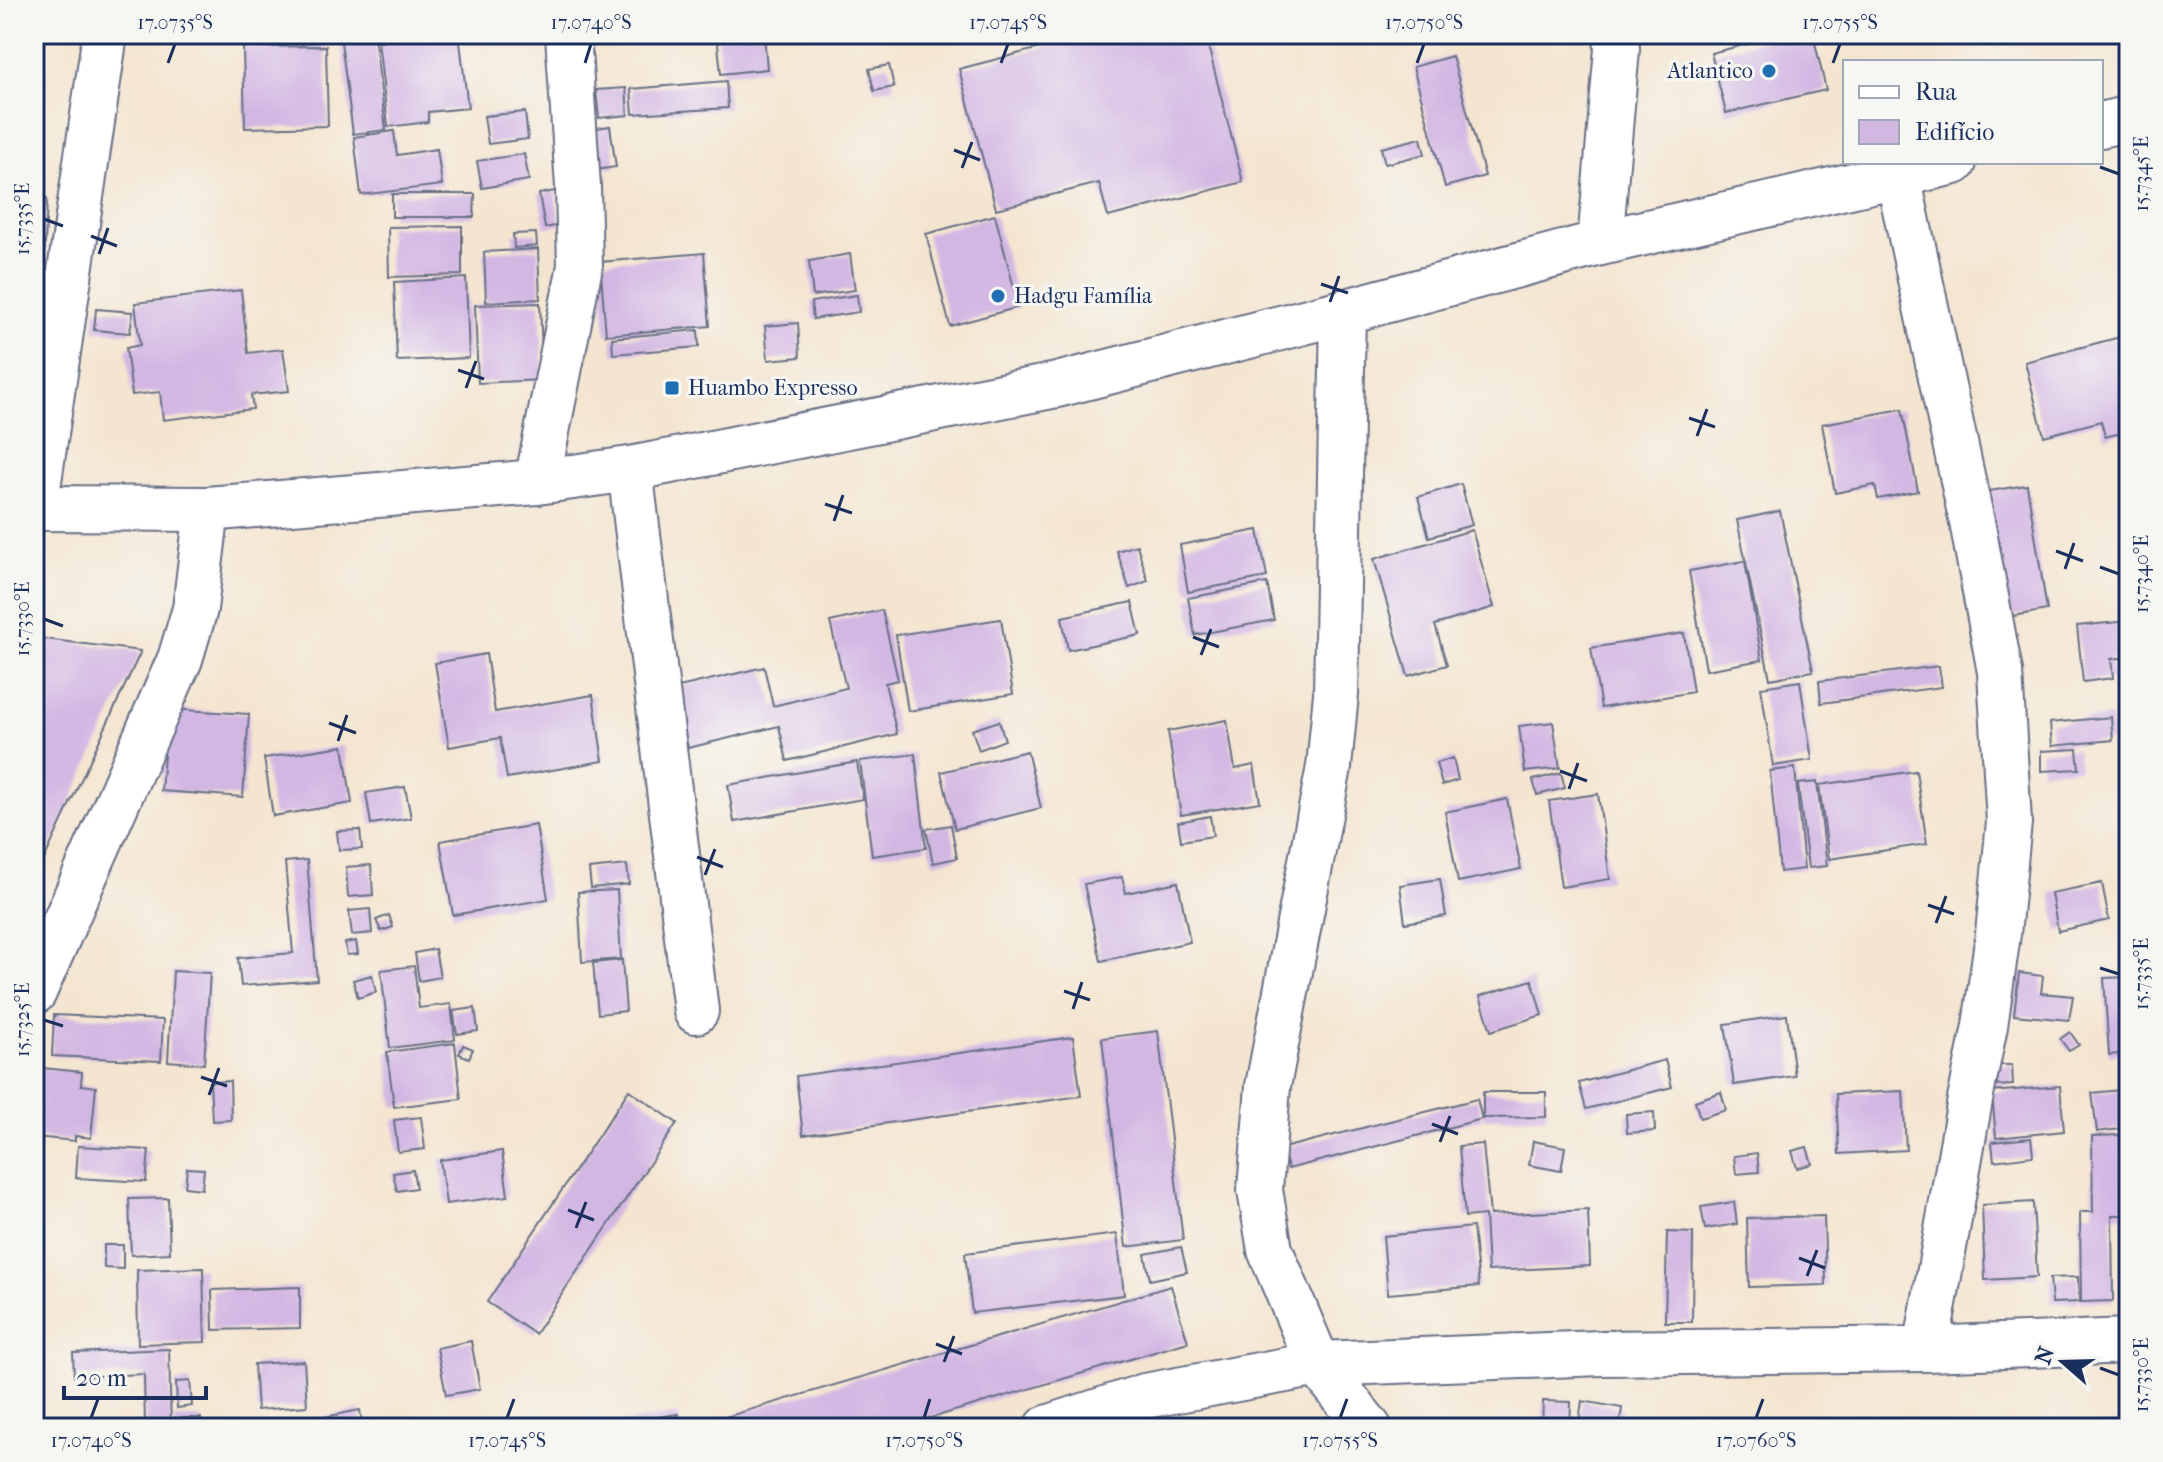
<svg xmlns="http://www.w3.org/2000/svg" width="2163" height="1462" viewBox="0 0 2163 1462" font-family="'IM FELL French Canon',serif">
  <style>
    .building { fill: #d3b7e3 }
    .lines { fill: none; stroke-linecap: round; stroke-linejoin: round }
    .minor-casing { stroke: #676f86; stroke-width: 48 }
    .major-casing { stroke: #676f86; stroke-width: 48 }
    .minor { stroke: #fff; stroke-width: 44 }
    .major { stroke: #fff; stroke-width: 44 }
    .ticks { fill: none; stroke: #1b2f5e; stroke-width: 3 }
    .poi-dot { fill: #1f6fb2; stroke: #f6f6f2; stroke-width: 3 }
    .labels { text-anchor: middle; dominant-baseline: central; stroke-width: 6; stroke-linejoin: round; paint-order: stroke }
    .poi-label { font-size: 22px; fill: #1b2f5e; stroke: #f6f6f2; text-anchor: start }
    .neatline { fill: none; stroke: #1b2f5e; stroke-width: 3 }
    .ticks-label { font-size: 20px; text-anchor: middle; fill: #1b2f5e }
  </style>
  <rect width="100%" height="100%" fill="#f6f6f2"/>
  <filter id="ink" filterUnits="userSpaceOnUse"><feTurbulence type="fractalNoise" baseFrequency=".0125" numOctaves="2"/><feDisplacementMap in="SourceGraphic" scale="16" xChannelSelector="R" yChannelSelector="G"/><feConvolveMatrix kernelMatrix="1 2 1 2 8 2 1 2 1" color-interpolation-filters="sRGB"/></filter>
  <filter id="wash" filterUnits="userSpaceOnUse"><feTurbulence type="fractalNoise" baseFrequency=".006" numOctaves="4" result="noise"/><feDisplacementMap in="SourceGraphic" scale="32" xChannelSelector="R" yChannelSelector="G"/><feGaussianBlur stdDeviation="1.8" result="paint"/><feColorMatrix in="noise" values="0 0 0 0 0 0 0 0 0 0 0 0 0 0 0 0 0 1.4 0 .05"/><feComposite in="paint" operator="in"/></filter>
  <g filter="url(#wash)">
    <rect width="100%" height="100%" fill="#f4e5d0"/>
    <g id="blocks">
      <g class="building">
        <polygon points="299,34 335,34 336,39 301,44"/>
        <polygon points="340,34 374,34 386,130 353,134"/>
        <polygon points="445,34 459,34 468,108 428,112 428,122 388,127 378,41"/>
        <polygon points="717,34 764,34 767,69 721,74"/>
        <polygon points="1094,34 1205,34 1243,182 1108,217 1099,183 996,209 959,69"/>
        <polygon points="1789,34 1813,34 1826,90 1726,113 1711,53"/>
        <polygon points="326,46 328,126 245,128 243,47"/>
        <polygon points="1452,56 1485,176 1445,187 1413,67"/>
        <polygon points="889,65 894,87 874,91 869,69"/>
        <polygon points="34,80 43,80 39,142 34,142"/>
        <polygon points="726,81 728,108 633,114 631,89"/>
        <polygon points="626,88 628,115 599,118 596,90"/>
        <polygon points="525,112 528,139 488,144 484,116"/>
        <polygon points="610,126 616,167 589,171 584,130"/>
        <polygon points="394,131 397,155 437,149 442,185 361,195 354,137"/>
        <polygon points="1421,138 1425,154 1385,164 1381,148"/>
        <polygon points="524,154 529,180 482,188 477,161"/>
        <polygon points="555,191 560,225 545,228 539,194"/>
        <polygon points="392,194 475,194 474,217 392,217"/>
        <polygon points="34,197 47,198 44,266 34,265"/>
        <polygon points="995,215 1019,307 950,326 926,234"/>
        <polygon points="462,226 462,275 389,277 388,227"/>
        <polygon points="536,233 537,246 514,248 513,234"/>
        <polygon points="538,249 540,299 486,302 484,252"/>
        <polygon points="704,253 710,326 606,335 600,262"/>
        <polygon points="850,254 855,290 813,296 809,261"/>
        <polygon points="466,278 469,358 397,361 394,282"/>
        <polygon points="241,290 248,353 283,349 289,391 251,395 253,409 163,420 160,392 132,395 126,348 140,345 135,303"/>
        <polygon points="857,295 859,312 813,319 811,302"/>
        <polygon points="540,303 543,380 478,383 475,305"/>
        <polygon points="96,309 133,312 130,333 94,330"/>
        <polygon points="798,323 800,357 768,360 765,326"/>
        <polygon points="698,330 699,347 613,354 612,338"/>
        <polygon points="2124,336 2129,356 2129,431 2105,437 2101,421 2044,436 2025,362"/>
        <polygon points="1902,409 1918,491 1878,499 1875,485 1835,493 1822,424"/>
        <polygon points="1461,484 1472,525 1429,537 1418,497"/>
        <polygon points="2027,485 2047,610 2002,618 1983,492"/>
        <polygon points="1780,511 1813,671 1770,679 1737,520"/>
        <polygon points="1258,530 1267,577 1188,592 1180,545"/>
        <polygon points="1472,530 1494,607 1435,625 1447,665 1408,676 1374,559"/>
        <polygon points="1137,545 1148,581 1129,588 1117,551"/>
        <polygon points="1745,561 1762,660 1706,670 1689,571"/>
        <polygon points="1267,583 1274,620 1195,635 1188,598"/>
        <polygon points="1132,602 1140,635 1068,650 1062,617"/>
        <polygon points="882,610 898,680 885,683 897,734 787,761 779,726 688,748 675,688 764,667 773,706 846,688 830,622"/>
        <polygon points="1001,619 1013,694 908,711 896,635"/>
        <polygon points="2129,621 2129,657 2111,659 2113,678 2083,682 2077,626"/>
        <polygon points="1684,633 1693,692 1601,708 1591,648"/>
        <polygon points="37,638 141,651 40,868 34,865 34,643"/>
        <polygon points="486,654 495,712 593,695 603,761 507,778 500,738 449,747 435,663"/>
        <polygon points="1939,666 1942,687 1821,703 1819,681"/>
        <polygon points="1800,681 1812,760 1773,766 1761,687"/>
        <polygon points="168,709 249,714 243,797 161,791"/>
        <polygon points="2111,717 2113,740 2052,746 2050,723"/>
        <polygon points="1227,720 1235,769 1254,765 1260,802 1181,815 1168,731"/>
        <polygon points="999,721 1005,740 979,750 972,730"/>
        <polygon points="1553,722 1560,768 1525,772 1519,726"/>
        <polygon points="343,746 352,803 273,816 264,758"/>
        <polygon points="2077,749 2079,769 2041,771 2041,751"/>
        <polygon points="1027,751 1041,808 955,829 941,772"/>
        <polygon points="915,754 926,848 872,856 860,761"/>
        <polygon points="1453,758 1458,780 1442,785 1436,763"/>
        <polygon points="857,762 863,799 734,822 728,785"/>
        <polygon points="1795,768 1804,869 1780,872 1770,771"/>
        <polygon points="1916,771 1927,844 1829,859 1819,785"/>
        <polygon points="1561,773 1565,788 1537,795 1533,780"/>
        <polygon points="1817,782 1827,866 1808,868 1798,784"/>
        <polygon points="405,787 411,818 371,824 366,793"/>
        <polygon points="1598,794 1610,879 1561,887 1549,801"/>
        <polygon points="1507,799 1521,869 1458,882 1445,812"/>
        <polygon points="1210,816 1213,836 1181,841 1178,822"/>
        <polygon points="536,825 548,899 453,915 440,841"/>
        <polygon points="951,825 957,858 933,863 926,829"/>
        <polygon points="360,830 362,849 339,850 337,831"/>
        <polygon points="307,860 317,980 241,986 238,958 293,953 285,862"/>
        <polygon points="371,865 373,895 348,897 346,867"/>
        <polygon points="627,865 629,884 591,888 589,869"/>
        <polygon points="1122,877 1126,893 1178,882 1190,942 1101,961 1084,884"/>
        <polygon points="1440,879 1446,916 1405,923 1400,885"/>
        <polygon points="2102,883 2109,920 2058,931 2051,893"/>
        <polygon points="617,890 621,959 582,962 578,892"/>
        <polygon points="370,909 372,933 352,935 349,911"/>
        <polygon points="389,915 393,927 381,931 376,920"/>
        <polygon points="356,941 358,954 347,955 345,943"/>
        <polygon points="435,949 440,977 419,981 415,953"/>
        <polygon points="622,960 626,1011 598,1014 593,963"/>
        <polygon points="414,966 419,1008 451,1004 455,1040 390,1048 381,970"/>
        <polygon points="173,971 210,973 204,1064 168,1061"/>
        <polygon points="2019,973 2043,976 2041,993 2073,996 2069,1020 2014,1015"/>
        <polygon points="372,975 376,992 358,998 353,980"/>
        <polygon points="2129,977 2129,1053 2109,1055 2104,978"/>
        <polygon points="1532,980 1542,1015 1491,1031 1480,996"/>
        <polygon points="475,1008 478,1031 457,1034 453,1011"/>
        <polygon points="54,1015 163,1020 161,1061 52,1056"/>
        <polygon points="1787,1015 1795,1076 1734,1085 1725,1024"/>
        <polygon points="1158,1031 1183,1240 1126,1247 1102,1038"/>
        <polygon points="2070,1032 2079,1045 2069,1051 2060,1039"/>
        <polygon points="1073,1037 1081,1096 803,1135 796,1076"/>
        <polygon points="455,1043 461,1099 394,1107 387,1052"/>
        <polygon points="463,1045 473,1049 469,1058 459,1054"/>
        <polygon points="1665,1060 1672,1087 1586,1109 1579,1083"/>
        <polygon points="1992,1065 2012,1065 2013,1085 1993,1086"/>
        <polygon points="42,1068 82,1072 81,1085 96,1087 91,1138 75,1136 75,1141 35,1137"/>
        <polygon points="230,1081 231,1120 212,1121 210,1082"/>
        <polygon points="2060,1086 2064,1131 1996,1138 1992,1092"/>
        <polygon points="2129,1089 2129,1128 2097,1132 2092,1093"/>
        <polygon points="629,1090 677,1123 535,1334 487,1302"/>
        <polygon points="1903,1091 1906,1150 1839,1154 1836,1094"/>
        <polygon points="1483,1092 1546,1092 1546,1117 1483,1118"/>
        <polygon points="1721,1092 1726,1110 1700,1118 1695,1101"/>
        <polygon points="1477,1099 1482,1119 1288,1169 1283,1148"/>
        <polygon points="1654,1112 1655,1131 1627,1133 1626,1114"/>
        <polygon points="421,1117 425,1149 398,1152 394,1120"/>
        <polygon points="2122,1135 2123,1215 2112,1215 2113,1301 2081,1302 2080,1212 2093,1212 2092,1136"/>
        <polygon points="2031,1138 2033,1156 1994,1161 1992,1142"/>
        <polygon points="1533,1141 1565,1147 1561,1171 1529,1165"/>
        <polygon points="1483,1144 1490,1215 1588,1210 1590,1266 1488,1271 1485,1215 1465,1217 1459,1146"/>
        <polygon points="78,1146 149,1150 146,1182 76,1178"/>
        <polygon points="1807,1147 1812,1164 1797,1168 1792,1151"/>
        <polygon points="502,1151 508,1196 446,1204 440,1160"/>
        <polygon points="1757,1153 1759,1172 1736,1174 1734,1156"/>
        <polygon points="187,1168 204,1169 202,1189 185,1187"/>
        <polygon points="413,1170 416,1188 397,1191 393,1173"/>
        <polygon points="168,1198 170,1253 131,1255 129,1199"/>
        <polygon points="1734,1202 1737,1224 1705,1229 1701,1207"/>
        <polygon points="2033,1202 2037,1277 1985,1280 1982,1205"/>
        <polygon points="1824,1216 1826,1285 1749,1287 1747,1218"/>
        <polygon points="1473,1227 1479,1286 1388,1294 1383,1236"/>
        <polygon points="1667,1232 1693,1233 1692,1322 1665,1322"/>
        <polygon points="1117,1234 1124,1295 972,1313 965,1253"/>
        <polygon points="104,1245 123,1245 123,1269 104,1268"/>
        <polygon points="1181,1247 1187,1272 1150,1280 1145,1254"/>
        <polygon points="203,1268 205,1342 138,1344 137,1270"/>
        <polygon points="2078,1277 2079,1302 2052,1303 2050,1278"/>
        <polygon points="1171,1286 1188,1342 897,1428 696,1428 695,1426"/>
        <polygon points="300,1287 300,1328 213,1330 212,1290"/>
        <polygon points="471,1341 480,1389 446,1395 437,1348"/>
        <polygon points="169,1349 171,1428 145,1428 144,1374 74,1377 73,1353"/>
        <polygon points="304,1361 307,1406 257,1410 254,1364"/>
        <polygon points="190,1381 192,1406 177,1408 176,1382"/>
        <polygon points="1543,1401 1571,1402 1570,1428 1542,1428"/>
        <polygon points="1582,1401 1622,1408 1619,1428 1578,1428"/>
        <polygon points="360,1410 363,1428 291,1428 290,1424"/>
        <polygon points="678,1414 680,1428 602,1428 601,1426"/>
        <polygon points="174,1418 201,1418 201,1428 175,1428"/>
        <polygon points="2122,1422 2123,1428 2094,1428 2094,1426"/>
      </g>
    </g>
  </g>
  <g filter="url(#ink)">
    <use href="#blocks" fill-opacity="0" stroke="#676f86" stroke-width="2"/>
    <g class="lines">
      <g class="minor-casing">
        <g id="minor">
          <polyline points="1898,176 1973,527 2000,672 2009,822 1998,934 1985,1026 1970,1100 1926,1349"/>
          <polyline points="1600,243 1617,49 1616,34"/>
          <polyline points="1343,312 1336,694 1329,767 1268,1086 1260,1190 1270,1250 1318,1364 1369,1428"/>
          <polyline points="630,469 696,1011"/>
          <polyline points="537,482 580,266 578,187 568,34"/>
          <polyline points="35,508 105,34"/>
          <polyline points="34,992 180,659 195,609 207,509"/>
          <polyline points="1047,1428 1145,1396 1318,1364 1602,1353 1926,1349 2129,1341"/>
        </g>
      </g>
      <g class="major-casing">
        <g id="major">
          <polyline points="2101,125 2129,118"/>
          <polyline points="34,508 207,509 537,482 630,469 1057,385 1343,312 1600,243 1954,162"/>
        </g>
      </g>
      <use href="#minor" class="minor"/>
      <use href="#major" class="major"/>
    </g>
  </g>
  <path class="ticks" d="M168,63L175,44M585,63L591,44M1001,63L1008,44M1417,63L1424,44M1833,63L1840,44M954,150L980,160M2100,167L2119,174M962,168L972,142M44,219L63,226M91,236L117,246M99,254L108,228M1321,284L1348,293M1330,302L1339,276M458,370L484,379M466,388L476,361M1689,418L1715,427M1697,436L1707,409M825,504L852,513M834,521L843,495M2056,551L2083,561M2100,567L2119,574M2065,569L2074,543M44,619L63,626M1193,637L1219,647M1201,655L1211,629M329,723L356,733M338,741L347,715M1560,771L1587,781M1569,789L1578,763M697,857L723,867M705,875L715,849M1928,905L1954,914M1936,923L1946,896M2100,968L2119,974M1064,991L1090,1000M1073,1009L1082,982M44,1020L63,1026M201,1077L227,1086M209,1095L219,1068M1432,1124L1458,1134M1440,1142L1450,1116M568,1210L594,1220M576,1228L586,1202M1799,1258L1825,1268M1807,1276L1817,1250M936,1344L962,1354M944,1362L954,1336M2100,1368L2119,1375M91,1418L98,1399M507,1418L514,1399M924,1418L930,1399M1340,1418L1347,1399M1756,1418L1763,1399"/>
  <g class="poi-dot">
    <circle cx="1769" cy="71" r="8"/>
    <circle cx="998" cy="296" r="8"/>
    <rect x="664" y="380" width="16" height="16" rx="4"/>
  </g>
  <g class="labels">
    <g class="poi-label">
      <text x="1753" y="71" text-anchor="end">Atlantico</text>
      <text x="1014" y="296">Hadgu Família</text>
      <text x="688" y="388">Huambo Expresso</text>
    </g>
  </g>
  <rect width="2163" height="1462" fill="none" stroke="#f6f6f2" stroke-width="88"/>
  <rect x="1843" y="60" width="260" height="104" fill="#f6f6f2" stroke="#9ea6b7" stroke-width="2"/>
  <rect x="1859" y="86" width="40" height="12" fill="#ffffff" stroke="#9ea6b7" stroke-width="2"/>
  <text x="1915" y="100" font-size="24" fill="#1b2f5e">Rua</text>
  <rect x="1859" y="120" width="40" height="24" fill="#d3b7e3" stroke="#9ea6b7" stroke-width="2"/>
  <text x="1915" y="140" font-size="24" fill="#1b2f5e">Edifício</text>
  <g transform="translate(2063 1362) rotate(290)" stroke="#f6f6f2" stroke-width="6" paint-order="stroke">
  <path d="M0-6L14 30L0 20L-14 30Z" fill="#1b2f5e"/>
  <text y="-12" font-size="22" font-weight="bold" text-anchor="middle" fill="#1b2f5e">N</text>
  </g>
  <path d="M64 1386v12h142v-12" fill="none" stroke="#1b2f5e" stroke-width="4"/>
  <text x="76" y="1386" font-size="24" fill="#1b2f5e" stroke="#f6f6f2" stroke-width="6" paint-order="stroke">20 m</text>
  <rect x="44" y="44" width="2075" height="1374" class="neatline"/>
  <g class="ticks-label">
    <text x="175" y="29">17.0735°S</text>
    <text x="591" y="29">17.0740°S</text>
    <text x="1008" y="29">17.0745°S</text>
    <text x="1424" y="29">17.0750°S</text>
    <text x="1840" y="29">17.0755°S</text>
    <text transform="translate(2141 174) rotate(-90)" y="7">15.7345°E</text>
    <text transform="translate(22 219) rotate(-90)" y="7">15.7335°E</text>
    <text transform="translate(2141 574) rotate(-90)" y="7">15.7340°E</text>
    <text transform="translate(22 619) rotate(-90)" y="7">15.7330°E</text>
    <text transform="translate(2141 974) rotate(-90)" y="7">15.7335°E</text>
    <text transform="translate(22 1020) rotate(-90)" y="7">15.7325°E</text>
    <text transform="translate(2141 1375) rotate(-90)" y="7">15.7330°E</text>
    <text x="91" y="1447">17.0740°S</text>
    <text x="507" y="1447">17.0745°S</text>
    <text x="924" y="1447">17.0750°S</text>
    <text x="1340" y="1447">17.0755°S</text>
    <text x="1756" y="1447">17.0760°S</text>
  </g>
</svg>
